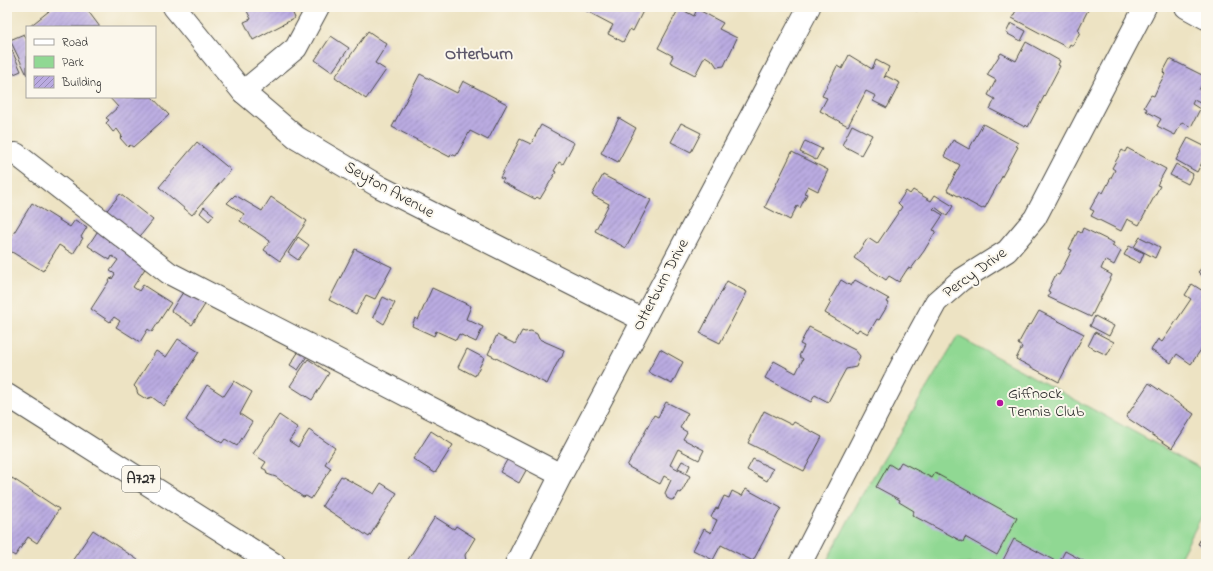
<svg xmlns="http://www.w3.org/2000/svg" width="1213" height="571" viewBox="0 0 1213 571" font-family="'Indie Flower',sans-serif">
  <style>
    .green { fill: #90d893; stroke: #5e825f }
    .building { fill: url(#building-hatch) }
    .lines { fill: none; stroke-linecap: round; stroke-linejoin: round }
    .minor-casing { stroke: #484742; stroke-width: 24 }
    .major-casing { stroke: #484742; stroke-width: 24 }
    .minor { stroke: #fff; stroke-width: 22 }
    .major { stroke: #fff; stroke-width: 22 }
    .poi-dot { fill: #b5179e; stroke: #fbf7ec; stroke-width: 1.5 }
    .labels { text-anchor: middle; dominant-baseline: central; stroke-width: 4; stroke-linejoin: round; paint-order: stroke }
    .shield { fill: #fbf7ec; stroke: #696865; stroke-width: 1 }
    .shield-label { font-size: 15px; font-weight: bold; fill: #2b2b2b }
    .street-label { font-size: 16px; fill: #2b2b2b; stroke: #fbf7ec }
    .poi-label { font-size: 16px; fill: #2b2b2b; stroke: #fbf7ec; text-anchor: start }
    .neighbourhood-label { font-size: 17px; font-weight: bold; fill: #5d586b; stroke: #fbf7ec }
  </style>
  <defs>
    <pattern id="building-hatch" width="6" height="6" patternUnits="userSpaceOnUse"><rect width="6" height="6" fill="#baabe1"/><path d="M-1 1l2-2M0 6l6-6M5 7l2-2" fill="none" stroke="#978bb7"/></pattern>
  </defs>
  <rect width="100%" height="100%" fill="#fbf7ec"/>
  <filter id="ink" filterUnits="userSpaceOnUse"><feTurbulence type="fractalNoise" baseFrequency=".025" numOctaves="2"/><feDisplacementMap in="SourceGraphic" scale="8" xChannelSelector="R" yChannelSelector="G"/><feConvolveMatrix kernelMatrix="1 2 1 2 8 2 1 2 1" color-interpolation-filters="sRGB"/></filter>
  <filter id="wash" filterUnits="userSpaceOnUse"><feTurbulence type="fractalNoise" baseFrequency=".012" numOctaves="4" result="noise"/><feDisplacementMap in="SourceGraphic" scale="16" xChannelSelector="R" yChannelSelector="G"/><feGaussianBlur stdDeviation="0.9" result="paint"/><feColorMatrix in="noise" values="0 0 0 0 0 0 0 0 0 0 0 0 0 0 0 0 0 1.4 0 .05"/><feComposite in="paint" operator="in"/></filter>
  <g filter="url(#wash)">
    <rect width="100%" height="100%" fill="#ede3c3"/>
    <polygon class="green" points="958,336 1206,471 1206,508 1177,564 825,564 862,495"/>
    <g id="blocks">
      <g class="building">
        <polygon points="54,7 85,7 100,27 29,27"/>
        <polygon points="245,7 290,7 295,18 253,40 244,22 251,19"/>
        <polygon points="579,7 645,7 633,31 630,29 623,42 608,34 613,25"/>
        <polygon points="910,7 919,7 917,11"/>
        <polygon points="1018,7 1083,7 1088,10 1078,30 1080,32 1073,46 1070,44 1068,48 1012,18"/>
        <polygon points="679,8 694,16 697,9 723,23 719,29 737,38 724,66 717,67 713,61 705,56 695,75 670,62 673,56 658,48"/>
        <polygon points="1011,23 1026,31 1021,41 1006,33"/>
        <polygon points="368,31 387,44 375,63 386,70 366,99 335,77"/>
        <polygon points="24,34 27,40 27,75 10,40"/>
        <polygon points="331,36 349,48 332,72 315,60"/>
        <polygon points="7,39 21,71 7,77"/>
        <polygon points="1026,42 1060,61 1058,65 1060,66 1028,127 1026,125 1025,127 990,109 995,99 988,95 996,80 987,75 1001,53 1016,61"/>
        <polygon points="849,55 872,69 876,60 889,67 884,78 886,76 900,83 887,108 873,101 876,96 866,91 848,126 820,111 827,98 822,96 837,66 842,69"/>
        <polygon points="1170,59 1206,77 1199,90 1206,93 1206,97 1202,104 1194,100 1192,104 1200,109 1191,127 1182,122 1175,135 1157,126 1161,119 1146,111 1147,109 1144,107 1151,95 1154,96 1159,85 1165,74 1163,72"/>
        <polygon points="420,74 457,93 463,81 507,104 488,140 470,131 456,156 451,154 450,157 392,127"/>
        <polygon points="109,97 152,97 169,115 133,147 130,145 128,147 120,138 122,136 117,129 113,132 106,123 109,120 106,118 118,107"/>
        <polygon points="619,118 636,128 618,162 601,153"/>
        <polygon points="681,123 701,133 691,152 671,142"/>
        <polygon points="983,124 1018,143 1016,146 1018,147 985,208 983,207 982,209 947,190 960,165 944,156 953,140 969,149"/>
        <polygon points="541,125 574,143 563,164 559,162 554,171 556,172 540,199 537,197 535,199 502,182 504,179 500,178 520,139 531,144"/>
        <polygon points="852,125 872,135 861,155 842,145"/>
        <polygon points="1188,138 1206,147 1206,155 1197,172 1176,160"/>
        <polygon points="805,141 822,149 816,160 800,152"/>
        <polygon points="197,142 231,170 192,215 159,187"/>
        <polygon points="1127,148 1166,169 1157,185 1160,186 1139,225 1127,219 1121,231 1091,216 1094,211 1090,209 1100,191 1103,193 1115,170 1112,168 1122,150 1125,152"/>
        <polygon points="792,152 828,170 818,191 808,186 804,193 807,194 800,208 797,206 790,220 765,207"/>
        <polygon points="1176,164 1193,174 1188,184 1170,175"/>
        <polygon points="603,175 651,200 626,248 595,231 609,204 592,195"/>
        <polygon points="913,190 931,201 935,195 953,206 947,216 935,207 933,209 943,215 933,230 936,231 924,251 911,269 908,268 899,282 889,276 886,280 854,258 868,238 877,244 902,207 898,203 906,191 910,194"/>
        <polygon points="120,194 153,220 137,240 104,214"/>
        <polygon points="235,195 262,211 271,197 307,221 280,261 264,250 270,241 240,221 244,214 227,203"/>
        <polygon points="32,203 70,227 75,220 87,227 81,237 83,238 73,254 59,245 43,271 7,249 7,244"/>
        <polygon points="204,207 214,215 209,221 200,213"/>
        <polygon points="101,226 148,264 133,287 139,291 143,285 171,303 152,332 148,329 140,342 116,327 120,321 114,317 110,322 91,309 111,278 112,279 115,274 110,271 118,260 112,256 110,260 88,246"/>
        <polygon points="1083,228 1114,243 1112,246 1121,251 1114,265 1105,260 1101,269 1112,275 1091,317 1048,297 1050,292 1048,291 1056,274 1059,275 1072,250 1069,249 1078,231 1081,233"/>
        <polygon points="298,237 309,245 298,260 288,253"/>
        <polygon points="1140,237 1160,247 1155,258 1134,247"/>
        <polygon points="1129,246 1144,253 1140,263 1124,255"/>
        <polygon points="355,249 392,267 375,299 366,295 356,314 329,300"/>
        <polygon points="1206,263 1206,279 1198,272"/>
        <polygon points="841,280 851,286 855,280 889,299 887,302 889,303 879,320 877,319 868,334 859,329 857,332 825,313 831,302 829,301"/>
        <polygon points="727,281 747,292 720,343 700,333"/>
        <polygon points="1192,284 1206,293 1206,344 1205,344 1191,364 1177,354 1171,363 1151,350 1158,339 1162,342 1191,299 1185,295"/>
        <polygon points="432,288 471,306 466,319 483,327 476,342 459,334 456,340 436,331 434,336 412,326 415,318 418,320"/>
        <polygon points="185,289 206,303 192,325 171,311"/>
        <polygon points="383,297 395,303 384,324 373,317"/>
        <polygon points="1039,311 1084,334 1059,382 1016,359 1022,347 1018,344 1029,324 1031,325"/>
        <polygon points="1095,316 1114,326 1109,336 1090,326"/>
        <polygon points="809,327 855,350 860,356 856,367 846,369 828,402 815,395 811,402 765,378 774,361 796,373 803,359 799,356 804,346 800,344"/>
        <polygon points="522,331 525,332 531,331 537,334 539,339 564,350 562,357 559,359 547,384 488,354 497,335 515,344"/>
        <polygon points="1095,332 1114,342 1107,355 1088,346"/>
        <polygon points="178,339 199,352 164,406 152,397 146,399 138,394 136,388 134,386 156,351 166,357"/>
        <polygon points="301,348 309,353 298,370 290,365"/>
        <polygon points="467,349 484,358 475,376 458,367"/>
        <polygon points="660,349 683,362 672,384 648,372"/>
        <polygon points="308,359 329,373 312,400 290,386"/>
        <polygon points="234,381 252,392 240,414 252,422 237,446 225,439 222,443 201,430 198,430 186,420 207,385 224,396"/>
        <polygon points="1149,383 1194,414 1172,448 1126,417"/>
        <polygon points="666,402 688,413 680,428 687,432 683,439 704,450 699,460 678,449 670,465 690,476 681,493 679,492 675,499 671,500 667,498 665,493 671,480 664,476 660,484 627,466 654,415 658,417"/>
        <polygon points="764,411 792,425 794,422 822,437 804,471 748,443"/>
        <polygon points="279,415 298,428 289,441 298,447 309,430 335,448 325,464 331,468 311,499 306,496 303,497 276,477 267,474 266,470 262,468 266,462 253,454"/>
        <polygon points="431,431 453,445 435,473 413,459"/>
        <polygon points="510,455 529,465 519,483 500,472"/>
        <polygon points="753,459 773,469 767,481 747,470"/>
        <polygon points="682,461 690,465 687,472 678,468"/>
        <polygon points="901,462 932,478 935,473 1017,518 997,555 965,537 963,542 912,515 914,511 899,502 900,500 876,487 889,464 897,469"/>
        <polygon points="341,476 374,494 381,483 397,493 369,537 322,506"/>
        <polygon points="12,478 59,509 37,543 28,537 15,556 7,551 7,486"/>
        <polygon points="746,489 781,508 753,561 721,545 713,560 693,550 704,529 711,533 717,520 711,517 716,508 718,509 724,496 729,498 732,491 742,496"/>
        <polygon points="435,517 454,529 456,526 475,538 465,555 466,561 464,564 412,564 407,561"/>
        <polygon points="1206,529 1206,548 1198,544"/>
        <polygon points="93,530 141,562 140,564 70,564"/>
        <polygon points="1014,539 1059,563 1065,551 1089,564 1001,564"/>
      </g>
    </g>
  </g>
  <g filter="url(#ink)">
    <use href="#blocks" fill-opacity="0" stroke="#484742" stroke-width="1"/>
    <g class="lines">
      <g class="minor-casing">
        <g id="minor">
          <polyline points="174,7 243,92 296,137 380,187 643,320"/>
          <polyline points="1186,7 1206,18"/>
          <polyline points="243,92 296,48 318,7"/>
          <polyline points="16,154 169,273 561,475"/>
          <polyline points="516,564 561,475 809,7"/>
          <polyline points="800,564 906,357 936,302 961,280 1007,251 1035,218 1145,7"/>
        </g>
      </g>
      <g class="major-casing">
        <polyline id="major" points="7,395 274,564"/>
      </g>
      <use href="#minor" class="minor"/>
      <use href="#major" class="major"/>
    </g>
  </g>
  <circle class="poi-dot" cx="1000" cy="403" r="4"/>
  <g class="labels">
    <rect class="shield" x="122" y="466" width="38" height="26" rx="3"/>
    <g class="shield-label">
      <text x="141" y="479">A727</text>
    </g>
    <g class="street-label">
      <text transform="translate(389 190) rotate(29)">Seyton Avenue</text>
      <text transform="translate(975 273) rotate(-36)">Percy Drive</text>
      <text transform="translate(661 285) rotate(-62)">Otterburn Drive</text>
    </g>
    <g class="poi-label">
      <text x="1008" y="394">Giffnock<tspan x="1008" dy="18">Tennis Club</tspan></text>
    </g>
    <g class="neighbourhood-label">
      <text x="479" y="54">Otterburn</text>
    </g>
  </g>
  <rect width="1213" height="571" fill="none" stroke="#fbf7ec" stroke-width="24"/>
  <rect x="26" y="26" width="130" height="72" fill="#fbf7ec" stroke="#a8a59f"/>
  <rect x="34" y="39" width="20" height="6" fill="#ffffff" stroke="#a8a59f"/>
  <text x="62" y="46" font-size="12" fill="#2b2b2b">Road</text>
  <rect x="34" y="56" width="20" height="12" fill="#90d893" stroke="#a8a59f"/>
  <text x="62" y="66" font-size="12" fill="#2b2b2b">Park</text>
  <rect x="34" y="76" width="20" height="12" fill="url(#building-hatch)" stroke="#a8a59f"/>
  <text x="62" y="86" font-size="12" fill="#2b2b2b">Building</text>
</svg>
